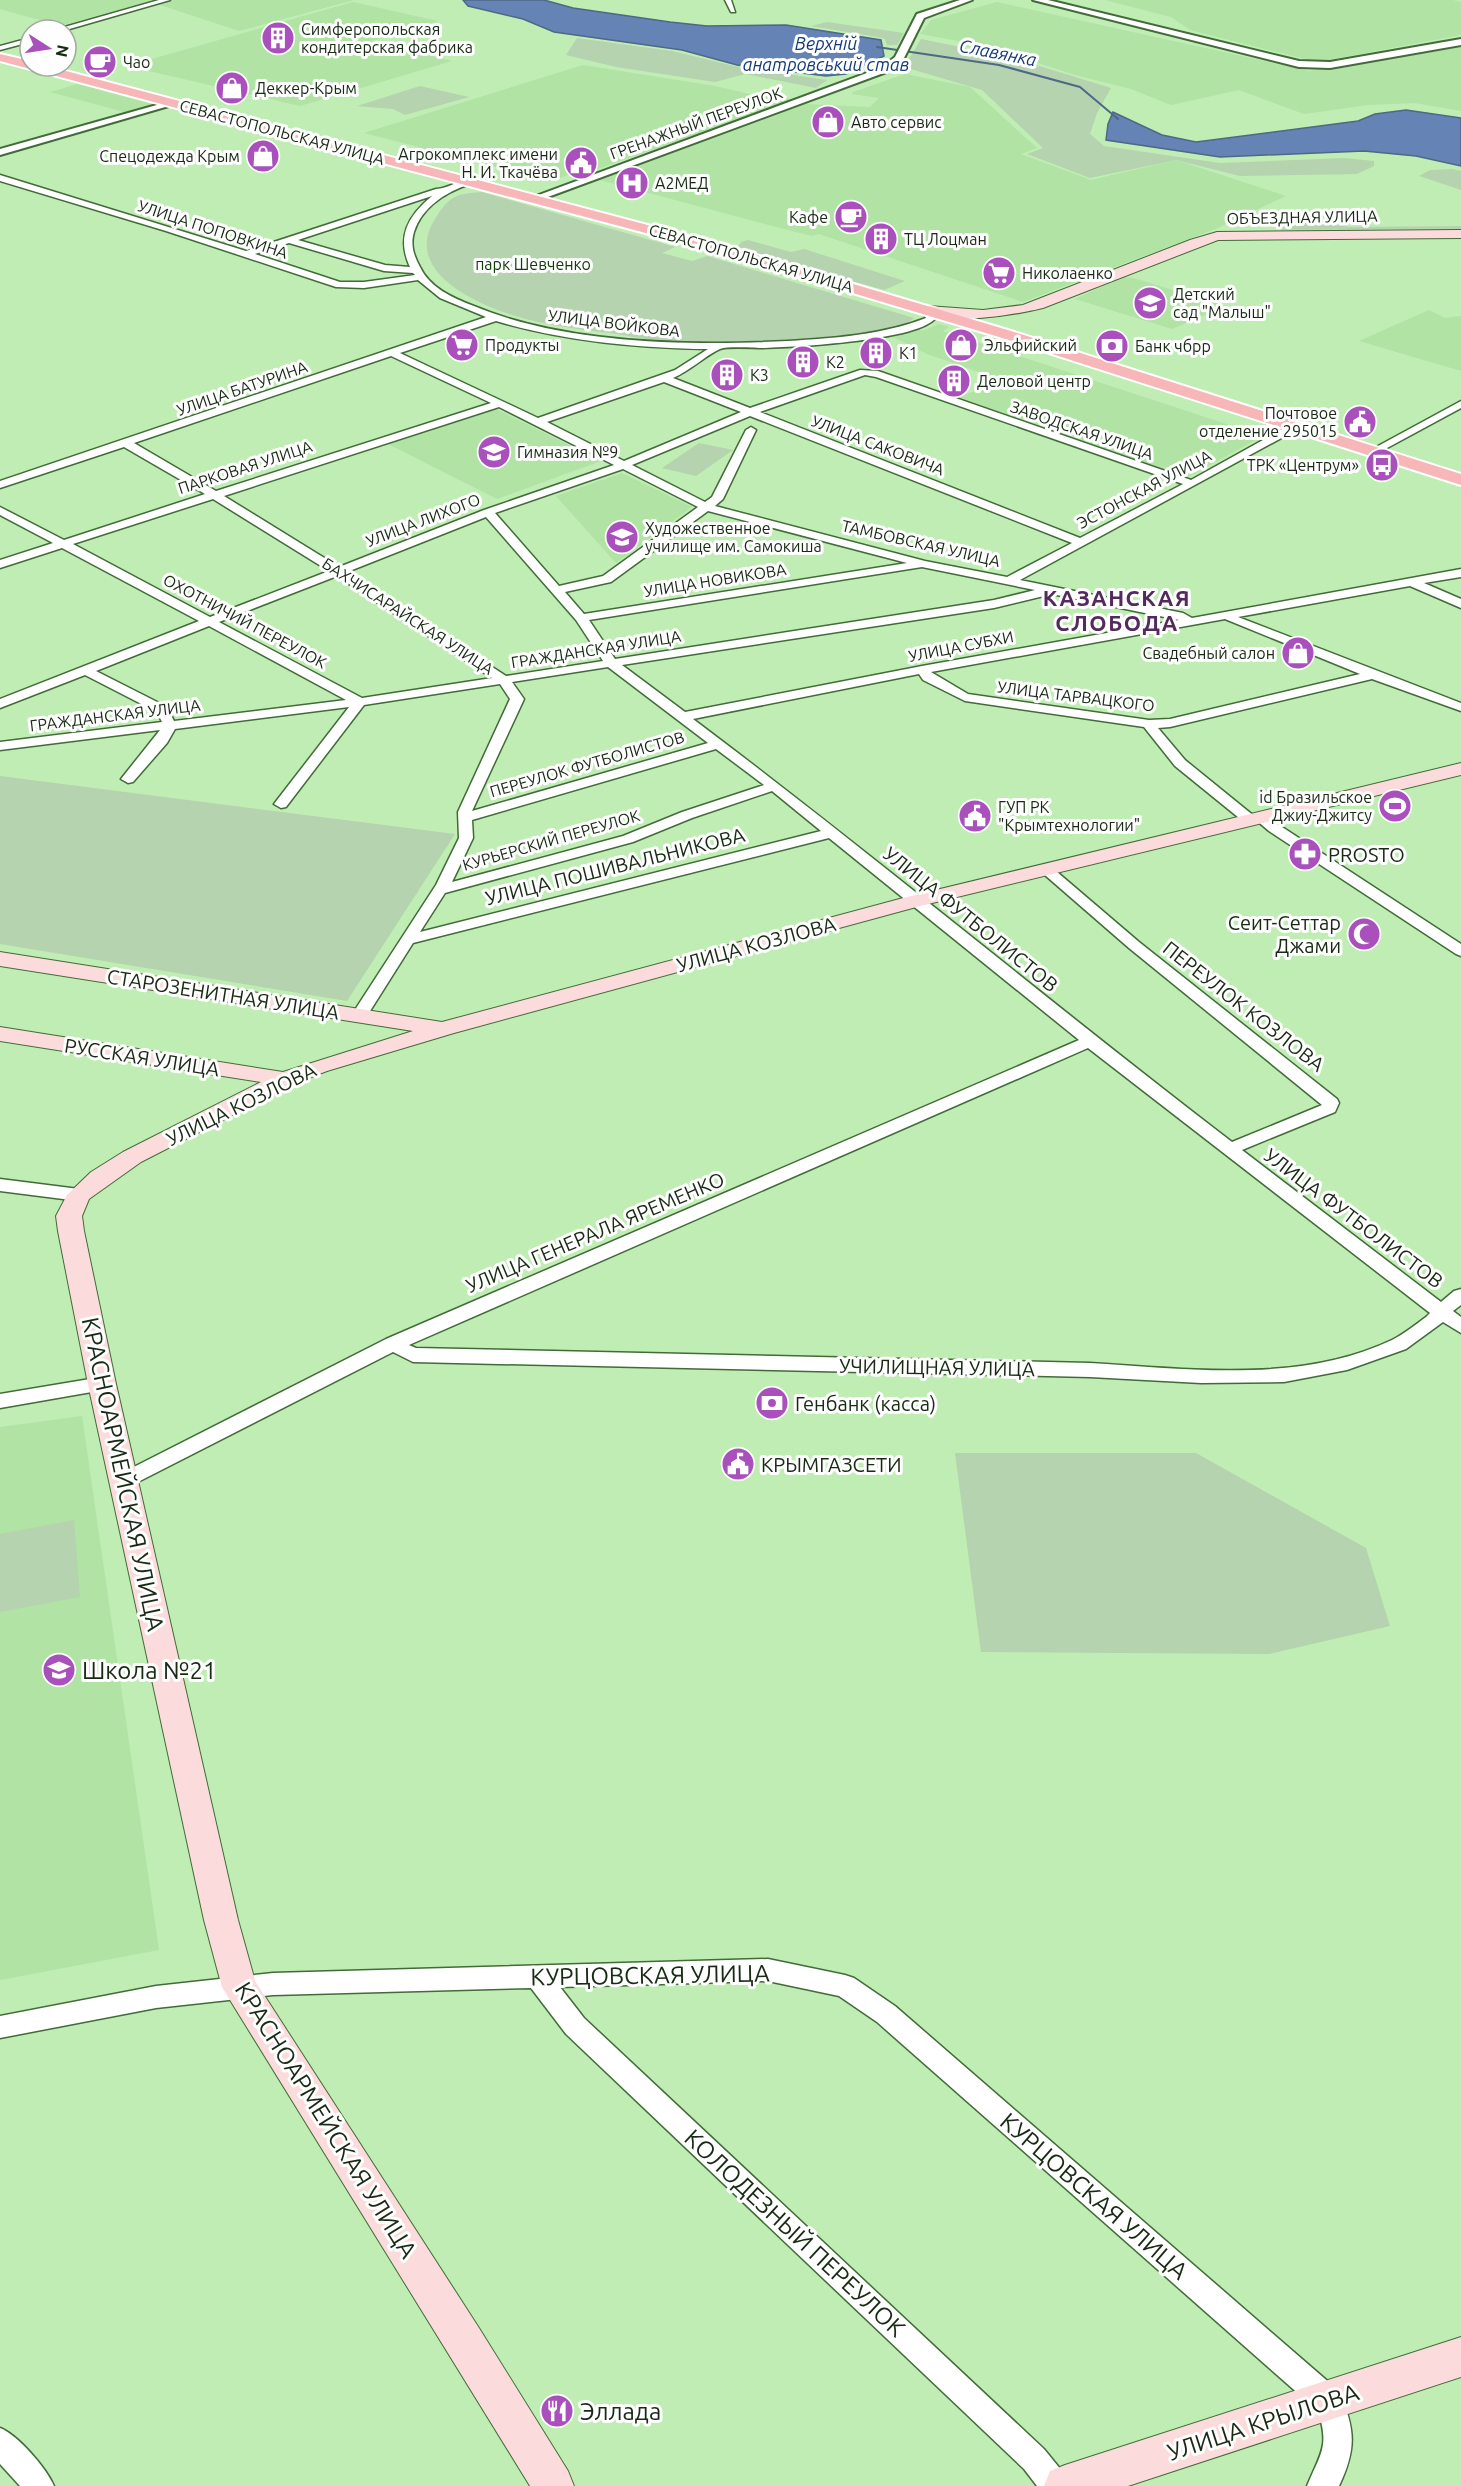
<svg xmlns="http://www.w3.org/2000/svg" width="1461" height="2486" viewBox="0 0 1461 2486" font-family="Ubuntu,sans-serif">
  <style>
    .built { fill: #b0e3a4 }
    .green { fill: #b5d3ae }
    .water { fill: #6583b5; stroke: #4e6885; stroke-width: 1.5 }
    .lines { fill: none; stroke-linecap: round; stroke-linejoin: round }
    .stream { stroke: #4e6885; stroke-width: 2 }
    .minor-casing { stroke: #426b39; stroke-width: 3 }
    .tertiary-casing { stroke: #426b39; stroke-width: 4 }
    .secondary-casing { stroke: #426b39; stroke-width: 2 }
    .primary-casing { stroke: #fff; stroke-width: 4 }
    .minor { fill: #fff; fill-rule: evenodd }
    .tertiary { fill: #fff; fill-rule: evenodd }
    .secondary { fill: #fbdbdb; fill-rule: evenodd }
    .primary { fill: #f7b6b8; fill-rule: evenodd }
    .labels { text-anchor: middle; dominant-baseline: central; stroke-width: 6; stroke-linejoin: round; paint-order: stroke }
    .far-poi-label { font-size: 16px; fill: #182914; stroke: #fefefe; text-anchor: start }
    .far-street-label { font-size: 16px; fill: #182914; stroke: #fefefe }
    .far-park-label { font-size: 16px; fill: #123b07; stroke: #fefefe }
    .far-water-label { font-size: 18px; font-style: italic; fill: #153a78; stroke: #fefefe }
    .poi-label { font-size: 20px; fill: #182914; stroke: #fefefe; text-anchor: start }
    .street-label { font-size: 20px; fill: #182914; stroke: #fefefe }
    .far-district-label { font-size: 22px; font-weight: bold; letter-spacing: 1.5px; fill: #54295e; stroke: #fefefe }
    .near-street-label { font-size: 24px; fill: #182914; stroke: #fefefe }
    .near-poi-label { font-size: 24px; fill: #182914; stroke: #fefefe; text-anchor: start }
  </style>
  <rect width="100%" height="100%" fill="#bfedb4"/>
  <g class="built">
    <polygon points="0,0 154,0 60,26 0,9"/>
    <polygon points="174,0 354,0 239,31 157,4"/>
    <polygon points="1105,0 1453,0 1461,2 1461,35 1317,62 1190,30 1171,17"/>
    <polygon points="353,2 438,21 346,49 377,43 452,61 300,106 127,66"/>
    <polygon points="997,2 1309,71 1461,45 1461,111 1415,103 1368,105 1304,114 1239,90 1171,105 1131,89 1075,75 998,50 997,48 920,34 931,20"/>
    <polygon points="583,65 715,86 754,95 764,94 795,100 598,169 590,167 551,181 364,133"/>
    <polygon points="905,74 970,87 1037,148 1021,154 1091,180 1176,160 1286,196 1218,228 1023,302 819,234 812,236 784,229 600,180 805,104 870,107 879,98 852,94 853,92"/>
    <polygon points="78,84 155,105 128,113 50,92"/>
    <polygon points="1124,277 1133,278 1226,306 1172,329 1075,299"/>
    <polygon points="1429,310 1445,318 1461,316 1461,371 1359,341"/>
    <polygon points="939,324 949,327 943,331 1263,436 1188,477 957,398 1002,380 927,354 889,335 918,329 922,331"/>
    <polygon points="494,408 601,461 497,499 388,444"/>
    <polygon points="622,473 692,507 616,563 556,496"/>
    <polygon points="82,1416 159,1950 0,1980 0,1427"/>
  </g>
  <g class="green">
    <polygon points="827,22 904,33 897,45 887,45 885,39 877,37 811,26"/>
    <polygon points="577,38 672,51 734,66 827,80 816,88 745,74 715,82 616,67 566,55"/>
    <polygon points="921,39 1010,57 1111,88 1097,113 1090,134 1104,146 1220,163 1344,158 1374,161 1374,166 1357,174 1240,176 1176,160 1090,178 1027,154 1043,148 982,90 904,67"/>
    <polygon points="420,86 469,97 405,115 393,109 357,106"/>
    <polygon points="1453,169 1461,171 1461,190 1419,176 1430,170"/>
    <path d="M482,192L675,247L662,253L692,261L707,256L914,318L905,325L899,327C831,342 760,347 691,344C664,343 636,337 610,333C577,329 543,325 512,315C472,302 403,270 435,219C449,196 455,194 482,192Z"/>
    <polygon points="1298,221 1351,227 1461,226 1461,229 1278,230 1278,225"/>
    <polygon points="748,240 791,252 804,249 905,281 884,290 737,249 741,242"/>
    <polygon points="699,443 733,450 696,476 662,468"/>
    <polygon points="0,776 455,834 347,1001 0,944"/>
    <polygon points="955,1453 1196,1453 1366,1548 1390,1626 1269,1654 981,1652"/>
    <polygon points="74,1520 80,1597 0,1612 0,1534"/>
  </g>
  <g class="water">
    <polygon points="463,0 544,0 573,8 670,22 707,26 786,25 881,40 884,56 846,74 826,76 737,65 682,50 554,32 523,19 468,6"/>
    <polygon points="1406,110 1461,118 1461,166 1416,156 1364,151 1220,157 1106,140 1108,124 1113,112 1162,135 1196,142 1358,121 1375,114"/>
  </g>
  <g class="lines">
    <polyline class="stream" points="877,47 999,65 1080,87 1118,119"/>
    <g class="minor-casing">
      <g id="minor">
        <polygon points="159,0 170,0 66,30 54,30"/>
        <polygon points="725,0 731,0 735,12 731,12"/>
        <polygon points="30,38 30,42 0,50 0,46"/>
        <path d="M0,175L246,251L436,189C447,189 458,180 470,180V184C446,192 422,207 414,232C410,245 414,256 420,267C430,288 453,298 474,306C565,344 690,346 788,341C835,338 882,335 926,318L923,310L928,307L931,308L937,316C924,341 792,347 762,348C752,348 729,346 720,349C706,355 690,371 673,378L750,408L860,370L878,371L1191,480L1290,425H1298V429L1020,580L1183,613L1192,618L1461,569V577L1424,583L1461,599V608L1410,586L1238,617L1461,703V711L1372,679L1170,727L1158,728L1185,760L1254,816L1261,813L1279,825L1461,944V956L1456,954L1269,831L1256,820L1249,823L1244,822L1175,766L1144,727L965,701L923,680L919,674L693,719C876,856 1050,1003 1232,1142L1322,1105L1129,948L1038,869L1040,866H1050L1139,942L1337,1099L1339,1103L1335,1112L1242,1150L1441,1302L1454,1291L1461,1289V1305L1453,1311L1461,1317V1333L1443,1322L1406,1349L1347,1370L1284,1382L1201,1383L1090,1377L413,1362L393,1352L132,1485L125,1487L118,1485L115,1480L118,1475L386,1339L1079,1040L829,838L413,943L365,1019H353L351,1016L436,885L459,838L458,812L510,699L500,684L364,705L286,807L281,808L274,804L349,707L175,729L167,743L133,782L128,783L121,779L160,730L0,750V742L162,722L157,712L85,675L0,708V699L199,621L62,548L0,568V560L53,543L0,515V507L64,540L205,494L124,447L0,488V481L486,317L440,298L418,280L364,288L336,287L166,231L0,181ZM432,196C408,216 396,237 410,267L385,265L298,240ZM289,243L384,271L413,273L415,275L364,282H340L255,254ZM496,321C564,341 637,348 708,349L675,370L538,418L400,353ZM391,356L491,403L216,491L134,443ZM865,375L876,377L1183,484L1080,538L760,412ZM664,382L741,412L624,461L547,422ZM499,407L614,465L484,510L339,567L224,496ZM750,416L1072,543L1007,577L925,561L715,506L723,499L756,430L751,427L746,430L712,497L705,502L632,465ZM623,469L698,507L603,576L559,586L495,513ZM213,499L329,571L210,617L73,544ZM708,511L907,563L584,614L565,592L611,582ZM486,517L576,620L603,661L506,676L347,572ZM922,567L1035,590L994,600L615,659L589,620ZM337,576L492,678L362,698L219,622ZM1052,594L1179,620L922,666L685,712L622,665L994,608ZM1225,619L1360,674L1170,719L1149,720L968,694L931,672ZM209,626L346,700L174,721L167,707L96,671ZM608,667L708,743L472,811L524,699L512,682ZM716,749L764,785L682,812L623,836L452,882L473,838L472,820ZM772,791L821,831L420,932L445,893L633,842L692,818ZM1088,1048L1430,1313L1426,1317C1415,1325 1404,1334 1392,1340C1299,1384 1189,1369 1090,1363L416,1348L409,1345Z"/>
        <polygon points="1461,401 1461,408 1376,454 1372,455 1367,452"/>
        <polygon points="0,1179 79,1189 85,1191 88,1195 85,1199 79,1201 0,1191"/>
        <polygon points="102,1377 109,1379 112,1384 109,1389 0,1408 0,1394"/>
        <path d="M768,1959L845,1975L854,1978L895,2006L1339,2391C1355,2429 1357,2448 1339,2486H1307C1320,2454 1330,2447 1318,2411L877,2022L839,1996L768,1981L560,1987L584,2018L1044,2449L1066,2476L1071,2486H1037L1024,2469L566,2034L531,1988L273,1995L156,2008L0,2038V2016L156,1986L273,1973Z"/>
        <path d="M0,2428C18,2435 46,2468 54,2486H20L0,2464Z"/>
      </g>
    </g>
    <g class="tertiary-casing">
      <g id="tertiary">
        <polygon points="960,0 972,0 924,18 904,58 889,71 537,201 529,201 528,199 883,67 895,57 917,14"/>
        <polygon points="1033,0 1048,0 1299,61 1330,62 1461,39 1461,45 1330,68 1299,67"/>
        <polygon points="171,101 179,103 0,155 0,149"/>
      </g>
    </g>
    <g class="secondary-casing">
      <g id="secondary">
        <path d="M1461,230V238L1218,240L1043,308C1019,314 940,328 921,310L928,306L983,310L1023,305L1190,240L1217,232Z"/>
        <polygon points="1461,763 1461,775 920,906 454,1033 327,1071 293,1084 141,1162 89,1199 82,1216 84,1231 116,1384 238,1920 255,1981 479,2328 568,2471 574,2486 530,2486 222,1987 204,1920 88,1384 58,1231 56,1216 67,1195 91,1172 123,1152 261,1082 0,1041 0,1027 283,1072 413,1031 0,966 0,952 442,1022 907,897"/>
        <polygon points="1461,2337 1461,2377 1128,2486 1044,2486 1050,2471 1065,2465"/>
      </g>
    </g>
    <g class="primary-casing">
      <polygon id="primary" points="0,54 30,61 30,66 47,66 723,245 1011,331 1461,474 1461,485 999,337 713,251 0,61"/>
    </g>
    <use href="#minor" class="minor"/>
    <use href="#tertiary" class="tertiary"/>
    <use href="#secondary" class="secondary"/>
    <use href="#primary" class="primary"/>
  </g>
  <defs>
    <g id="building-disc" transform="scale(1.725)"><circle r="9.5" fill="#a950bd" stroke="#fefefe"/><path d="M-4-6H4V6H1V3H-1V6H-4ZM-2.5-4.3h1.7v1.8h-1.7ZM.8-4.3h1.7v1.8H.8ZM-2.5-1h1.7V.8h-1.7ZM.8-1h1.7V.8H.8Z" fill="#fff"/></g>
    <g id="cafe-disc" transform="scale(1.725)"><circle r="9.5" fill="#a950bd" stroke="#fefefe"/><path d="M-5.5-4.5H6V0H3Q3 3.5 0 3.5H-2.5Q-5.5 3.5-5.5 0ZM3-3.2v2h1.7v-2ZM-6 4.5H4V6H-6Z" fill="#fff"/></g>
    <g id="shop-disc" transform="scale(1.725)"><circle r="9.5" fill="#a950bd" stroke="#fefefe"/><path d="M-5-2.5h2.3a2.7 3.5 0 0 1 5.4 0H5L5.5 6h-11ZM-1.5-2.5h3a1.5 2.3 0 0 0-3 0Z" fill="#fff"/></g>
    <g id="civic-disc" transform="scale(1.725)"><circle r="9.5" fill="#a950bd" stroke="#fefefe"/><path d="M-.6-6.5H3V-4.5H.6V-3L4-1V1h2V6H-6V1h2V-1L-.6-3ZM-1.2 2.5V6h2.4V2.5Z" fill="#fff"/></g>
    <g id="hospital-disc" transform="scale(1.725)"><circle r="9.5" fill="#a950bd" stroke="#fefefe"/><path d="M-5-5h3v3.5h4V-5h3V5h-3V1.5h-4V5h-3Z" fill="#fff"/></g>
    <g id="supermarket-disc" transform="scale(1.725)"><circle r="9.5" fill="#a950bd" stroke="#fefefe"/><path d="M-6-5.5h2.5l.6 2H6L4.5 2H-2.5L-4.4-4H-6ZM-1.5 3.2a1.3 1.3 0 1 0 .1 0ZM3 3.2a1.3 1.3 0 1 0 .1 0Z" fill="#fff"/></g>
    <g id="school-disc" transform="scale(1.725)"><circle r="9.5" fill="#a950bd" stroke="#fefefe"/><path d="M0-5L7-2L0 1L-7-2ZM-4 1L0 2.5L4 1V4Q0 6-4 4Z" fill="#fff"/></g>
    <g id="bank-disc" transform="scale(1.725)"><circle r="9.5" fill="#a950bd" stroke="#fefefe"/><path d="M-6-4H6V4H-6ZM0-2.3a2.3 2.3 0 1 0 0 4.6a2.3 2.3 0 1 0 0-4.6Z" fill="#fff"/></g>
    <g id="bus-disc" transform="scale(1.725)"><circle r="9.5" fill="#a950bd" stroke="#fefefe"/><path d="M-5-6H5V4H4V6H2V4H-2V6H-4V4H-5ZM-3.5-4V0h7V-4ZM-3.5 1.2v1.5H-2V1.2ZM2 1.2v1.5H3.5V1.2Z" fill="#fff"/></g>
    <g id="stadium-disc" transform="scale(1.725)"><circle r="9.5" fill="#a950bd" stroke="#fefefe"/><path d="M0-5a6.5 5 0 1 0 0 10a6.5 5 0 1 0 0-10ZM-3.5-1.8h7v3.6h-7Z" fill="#fff"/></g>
    <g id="pharmacy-disc" transform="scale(1.725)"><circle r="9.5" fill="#a950bd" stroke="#fefefe"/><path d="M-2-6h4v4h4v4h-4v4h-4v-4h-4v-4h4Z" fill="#fff"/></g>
    <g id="mosque-disc" transform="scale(1.725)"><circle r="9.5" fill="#a950bd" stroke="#fefefe"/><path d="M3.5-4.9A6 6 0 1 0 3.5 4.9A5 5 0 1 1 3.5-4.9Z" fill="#fff"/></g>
    <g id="restaurant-disc" transform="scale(1.725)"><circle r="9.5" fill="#a950bd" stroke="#fefefe"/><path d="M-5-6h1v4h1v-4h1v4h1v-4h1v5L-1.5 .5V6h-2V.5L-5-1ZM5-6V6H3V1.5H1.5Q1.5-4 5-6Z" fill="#fff"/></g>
  </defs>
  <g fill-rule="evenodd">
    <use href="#building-disc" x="278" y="38"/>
    <use href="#cafe-disc" x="100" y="62"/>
    <use href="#shop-disc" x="232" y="88"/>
    <use href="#shop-disc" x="828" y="122"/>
    <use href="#shop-disc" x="263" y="156"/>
    <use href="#civic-disc" x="581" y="163"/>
    <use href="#hospital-disc" x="632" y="183"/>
    <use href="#cafe-disc" x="851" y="217"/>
    <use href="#building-disc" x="881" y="239"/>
    <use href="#supermarket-disc" x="999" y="273"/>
    <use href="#school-disc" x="1150" y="303"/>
    <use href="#supermarket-disc" x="462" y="345"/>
    <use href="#shop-disc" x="961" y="345"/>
    <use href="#bank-disc" x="1112" y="346"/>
    <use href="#building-disc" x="876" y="353"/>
    <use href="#building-disc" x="803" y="362"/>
    <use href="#building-disc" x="727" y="375"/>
    <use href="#building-disc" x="954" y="381"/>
    <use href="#civic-disc" x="1360" y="422"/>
    <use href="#school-disc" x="494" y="452"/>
    <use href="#bus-disc" x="1382" y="465"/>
    <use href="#school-disc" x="622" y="537"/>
    <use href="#shop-disc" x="1298" y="653"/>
    <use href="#stadium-disc" x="1395" y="806"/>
    <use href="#civic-disc" x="975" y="816"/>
    <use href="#pharmacy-disc" x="1305" y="854"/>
    <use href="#mosque-disc" x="1364" y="934"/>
    <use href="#bank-disc" x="772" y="1403"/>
    <use href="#civic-disc" x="738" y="1464"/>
    <use href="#school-disc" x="59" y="1670"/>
    <use href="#restaurant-disc" x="557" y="2411"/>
  </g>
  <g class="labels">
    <g class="far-poi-label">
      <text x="301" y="29">Симферопольская<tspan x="301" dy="18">кондитерская фабрика</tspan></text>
      <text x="123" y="62">Чао</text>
      <text x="255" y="88">Деккер-Крым</text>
      <text x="851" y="122">Авто сервис</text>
      <text x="558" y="154" text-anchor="end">Агрокомплекс имени<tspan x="558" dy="18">Н. И. Ткачёва</tspan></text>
      <text x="240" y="156" text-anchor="end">Спецодежда Крым</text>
      <text x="655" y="183">А2МЕД</text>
      <text x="828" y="217" text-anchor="end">Кафе</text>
      <text x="904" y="239">ТЦ Лоцман</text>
      <text x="1022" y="273">Николаенко</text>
      <text x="1173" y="294">Детский<tspan x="1173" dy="18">сад "Малыш"</tspan></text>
      <text x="485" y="345">Продукты</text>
      <text x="984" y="345">Эльфийский</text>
      <text x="1135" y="346">Банк чбрр</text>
      <text x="899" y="353">К1</text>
      <text x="826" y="362">К2</text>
      <text x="750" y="375">К3</text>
      <text x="977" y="381">Деловой центр</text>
      <text x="1337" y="413" text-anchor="end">Почтовое<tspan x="1337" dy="18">отделение 295015</tspan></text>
      <text x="517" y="452">Гимназия №9</text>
      <text x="1359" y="465" text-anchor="end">ТРК «Центрум»</text>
      <text x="645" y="528">Художественное<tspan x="645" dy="18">училище им. Самокиша</tspan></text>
      <text x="1275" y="653" text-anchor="end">Свадебный салон</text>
      <text x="1372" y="797" text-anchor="end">id Бразильское<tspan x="1372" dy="18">Джиу-Джитсу</tspan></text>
      <text x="998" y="807">ГУП РК<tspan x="998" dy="18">"Крымтехнологии"</tspan></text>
    </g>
    <g class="far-street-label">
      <text transform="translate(696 123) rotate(-20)">ГРЕНАЖНЫЙ ПЕРЕУЛОК</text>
      <text transform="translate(282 132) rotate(15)">СЕВАСТОПОЛЬСКАЯ УЛИЦА</text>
      <text transform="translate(1302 217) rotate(-1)">ОБЪЕЗДНАЯ УЛИЦА</text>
      <text transform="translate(213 229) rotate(18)">УЛИЦА ПОПОВКИНА</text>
      <text transform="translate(751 258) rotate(16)">СЕВАСТОПОЛЬСКАЯ УЛИЦА</text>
      <text transform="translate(614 323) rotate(7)">УЛИЦА ВОЙКОВА</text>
      <text transform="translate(242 388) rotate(-19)">УЛИЦА БАТУРИНА</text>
      <text transform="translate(1082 430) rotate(19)">ЗАВОДСКАЯ УЛИЦА</text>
      <text transform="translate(878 445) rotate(21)">УЛИЦА САКОВИЧА</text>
      <text transform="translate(245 467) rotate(-18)">ПАРКОВАЯ УЛИЦА</text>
      <text transform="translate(1144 489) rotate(-28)">ЭСТОНСКАЯ УЛИЦА</text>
      <text transform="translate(423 520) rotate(-21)">УЛИЦА ЛИХОГО</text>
      <text transform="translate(921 543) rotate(13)">ТАМБОВСКАЯ УЛИЦА</text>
      <text transform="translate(715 580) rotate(-9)">УЛИЦА НОВИКОВА</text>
      <text transform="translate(408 616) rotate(33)">БАХЧИСАРАЙСКАЯ УЛИЦА</text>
      <text transform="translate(245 621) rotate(28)">ОХОТНИЧИЙ ПЕРЕУЛОК</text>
      <text transform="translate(961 646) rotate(-11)">УЛИЦА СУБХИ</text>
      <text transform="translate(596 649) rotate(-9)">ГРАЖДАНСКАЯ УЛИЦА</text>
      <text transform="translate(1076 696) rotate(7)">УЛИЦА ТАРВАЦКОГО</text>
      <text transform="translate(115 715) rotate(-7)">ГРАЖДАНСКАЯ УЛИЦА</text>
      <text transform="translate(587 764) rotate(-16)">ПЕРЕУЛОК ФУТБОЛИСТОВ</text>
      <text transform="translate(551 840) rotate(-16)">КУРЬЕРСКИЙ ПЕРЕУЛОК</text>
    </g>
    <g class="far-park-label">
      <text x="533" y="264">парк Шевченко</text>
    </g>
    <g class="far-water-label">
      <text x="826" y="43">Верхній<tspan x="826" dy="21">анатровський став</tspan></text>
      <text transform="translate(998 52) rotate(11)">Славянка</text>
    </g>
    <g class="poi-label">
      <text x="1328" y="854">PROSTO</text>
      <text x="1341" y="922" text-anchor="end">Сеит-Сеттар<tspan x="1341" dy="23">Джами</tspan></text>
      <text x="795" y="1403">Генбанк (касса)</text>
      <text x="761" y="1464">КРЫМГАЗСЕТИ</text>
    </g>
    <g class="street-label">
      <text transform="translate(615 866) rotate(-14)">УЛИЦА ПОШИВАЛЬНИКОВА</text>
      <text transform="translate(971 919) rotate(39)">УЛИЦА ФУТБОЛИСТОВ</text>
      <text transform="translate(756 944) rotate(-15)">УЛИЦА КОЗЛОВА</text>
      <text transform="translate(223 994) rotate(9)">СТАРОЗЕНИТНАЯ УЛИЦА</text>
      <text transform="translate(1244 1006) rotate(38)">ПЕРЕУЛОК КОЗЛОВА</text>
      <text transform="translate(142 1057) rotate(9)">РУССКАЯ УЛИЦА</text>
      <text transform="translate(241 1104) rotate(-26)">УЛИЦА КОЗЛОВА</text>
      <text transform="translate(1354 1218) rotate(37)">УЛИЦА ФУТБОЛИСТОВ</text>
      <text transform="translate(595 1232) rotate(-23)">УЛИЦА ГЕНЕРАЛА ЯРЕМЕНКО</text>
      <text transform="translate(937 1367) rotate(1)">УЧИЛИЩНАЯ УЛИЦА</text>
    </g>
    <g class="far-district-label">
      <text x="1117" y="597">КАЗАНСКАЯ<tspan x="1117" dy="25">СЛОБОДА</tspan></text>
    </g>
    <g class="near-street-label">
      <text transform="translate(123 1474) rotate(78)">КРАСНОАРМЕЙСКАЯ УЛИЦА</text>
      <text transform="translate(650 1975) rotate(-1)">КУРЦОВСКАЯ УЛИЦА</text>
      <text transform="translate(326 2120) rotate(58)">КРАСНОАРМЕЙСКАЯ УЛИЦА</text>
      <text transform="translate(1094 2196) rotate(41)">КУРЦОВСКАЯ УЛИЦА</text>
      <text transform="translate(795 2233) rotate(43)">КОЛОДЕЗНЫЙ ПЕРЕУЛОК</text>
      <text transform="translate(1263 2422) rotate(-18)">УЛИЦА КРЫЛОВА</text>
    </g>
    <g class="near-poi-label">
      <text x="82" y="1670">Школа №21</text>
      <text x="580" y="2411">Эллада</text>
    </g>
  </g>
  <g transform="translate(48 48) rotate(102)"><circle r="28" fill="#fefefe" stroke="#a2a9a0" stroke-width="1.5"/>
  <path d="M0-4.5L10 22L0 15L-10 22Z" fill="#a950bd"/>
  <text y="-9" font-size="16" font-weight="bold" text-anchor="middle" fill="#182914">N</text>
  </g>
</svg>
